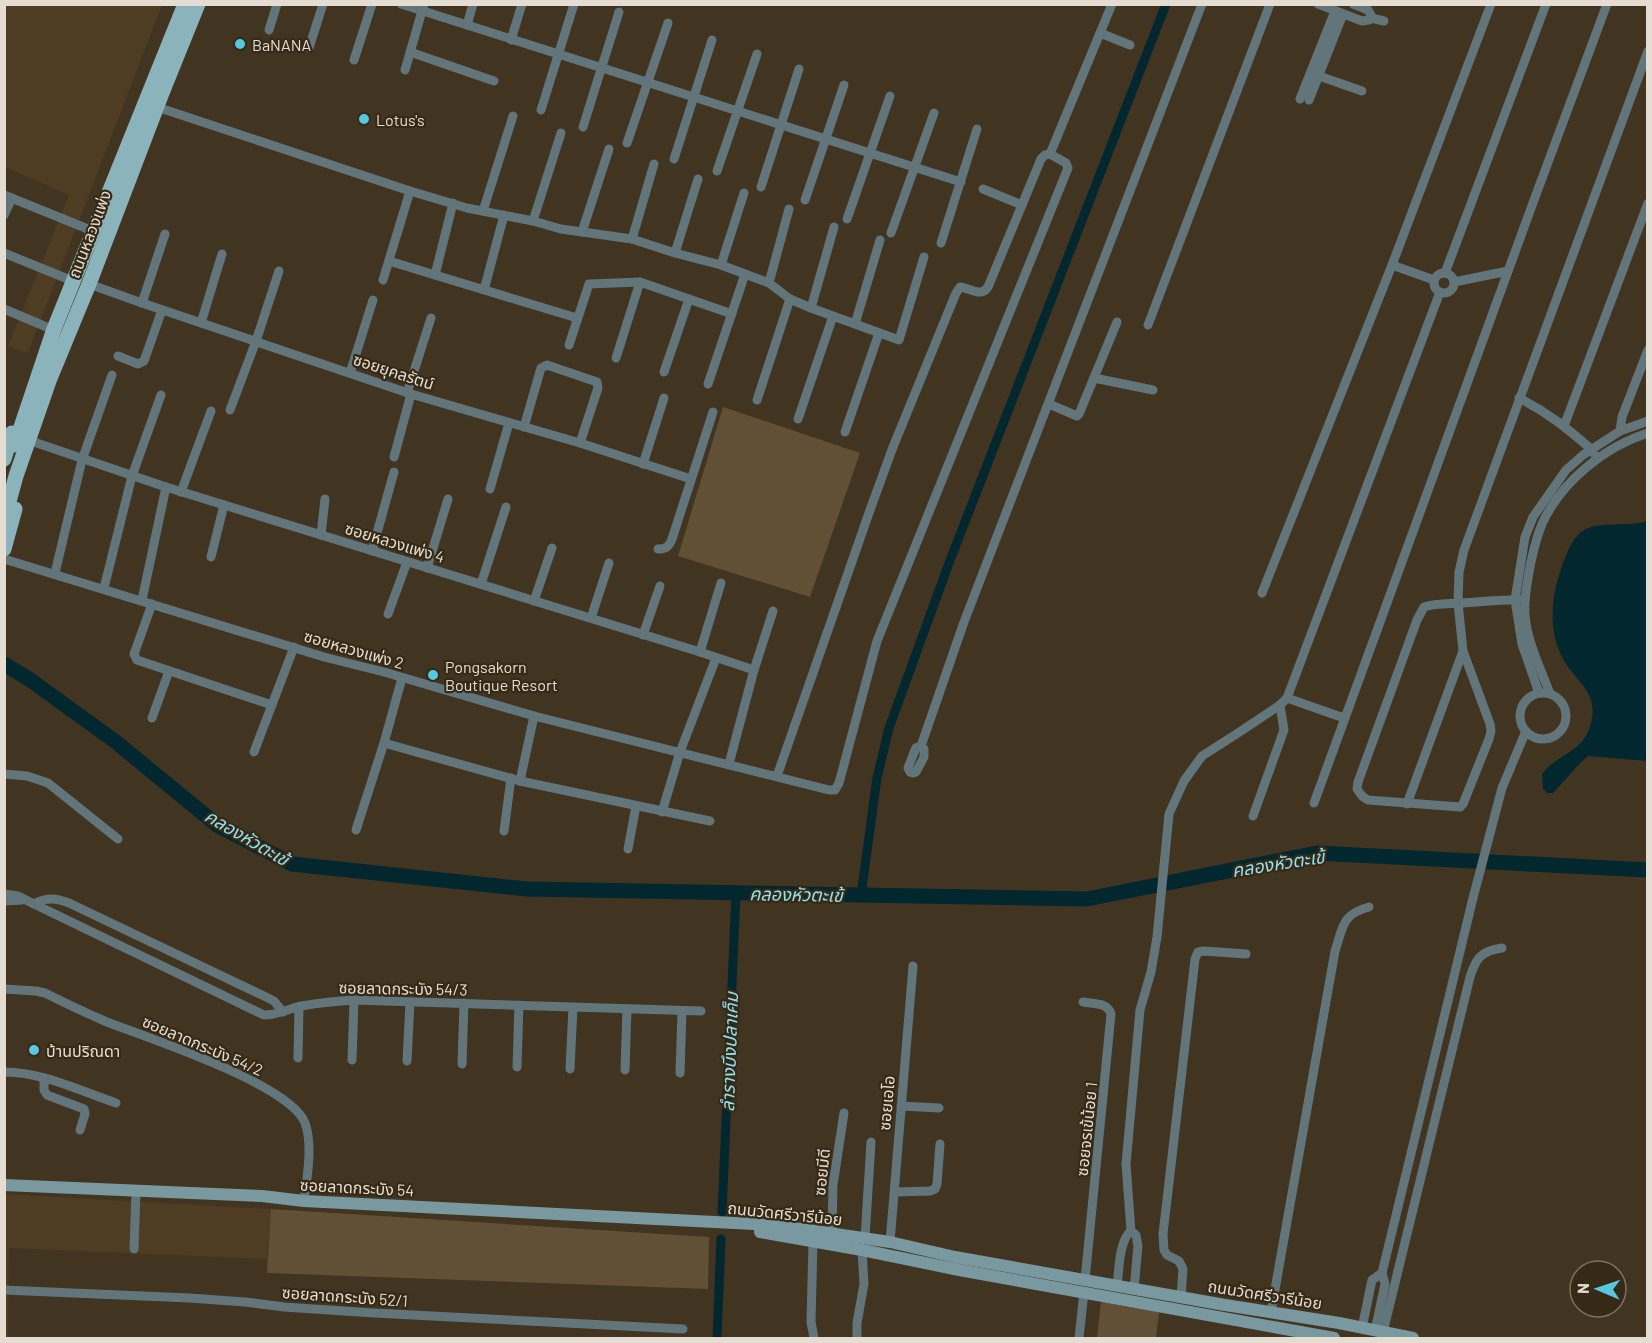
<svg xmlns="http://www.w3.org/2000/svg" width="1652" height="1343" viewBox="0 0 1652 1343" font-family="Barlow,'Noto Sans Thai',sans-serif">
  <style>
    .built { fill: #4e3d23 }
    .green { fill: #615036 }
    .water { fill: #02272e }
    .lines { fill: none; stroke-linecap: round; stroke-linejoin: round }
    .canal { stroke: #02272e; stroke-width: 9 }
    .river { stroke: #02272e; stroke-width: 15 }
    .street { stroke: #62757a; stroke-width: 9 }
    .secondary { stroke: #7a989f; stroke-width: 12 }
    .primary { stroke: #8bb3bc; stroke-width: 15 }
    .poi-dot { fill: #56c9e0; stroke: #362a17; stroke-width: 2 }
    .labels { text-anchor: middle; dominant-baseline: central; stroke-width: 4.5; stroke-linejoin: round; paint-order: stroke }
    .poi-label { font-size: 16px; fill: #e5ddd1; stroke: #362a17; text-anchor: start }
    .street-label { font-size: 16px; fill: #e5ddd1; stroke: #362a17 }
    .water-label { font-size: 18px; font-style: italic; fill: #8fe0f1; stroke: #362a17 }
  </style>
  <rect width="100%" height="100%" fill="#413421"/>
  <g class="built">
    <polygon points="5,5 162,5 28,353 8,346 69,195 5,167"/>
    <polygon points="4,1194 271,1209 267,1259 9,1248 8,1338 5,1338"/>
  </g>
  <g class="green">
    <polygon points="723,407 860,453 810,597 678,556"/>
    <polygon points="271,1209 709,1237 708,1289 267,1273"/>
    <polygon points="1101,1302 1159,1312 1156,1338 1097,1338"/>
  </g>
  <path class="water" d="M1647,521V761L1588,756C1575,767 1565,781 1553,793H1547L1543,788L1542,774C1559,752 1583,754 1591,723C1599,692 1576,682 1563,659C1548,631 1551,598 1561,569C1566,556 1571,538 1584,530C1599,521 1630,527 1647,521Z"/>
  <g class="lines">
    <g class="canal">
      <polyline points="861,895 877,778 889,728 949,563 1166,4"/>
      <polyline points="722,1212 736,893"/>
      <polyline points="717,1338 721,1239"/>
    </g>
    <polyline class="river" points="4,664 29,679 116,742 217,825 292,864 527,889 1087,899 1317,853 1648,870"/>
    <g class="street">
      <polyline points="401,4 961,182"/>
      <polyline points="1318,4 1362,21 1369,20 1371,15 1368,10 1353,4"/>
      <polyline points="1371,18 1384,21"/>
      <polyline points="467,25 473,4"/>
      <polyline points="269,30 277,4"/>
      <polyline points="1100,33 1130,45"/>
      <polyline points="511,40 522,4"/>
      <polyline points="309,48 323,4"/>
      <polyline points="410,52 494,81"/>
      <polyline points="354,60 372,4"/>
      <polyline points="405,70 424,4"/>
      <polyline points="1319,76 1362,91"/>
      <polyline points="1300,99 1335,11"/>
      <polyline points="1309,100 1343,14"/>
      <polyline points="157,107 410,191 467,208 533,221 561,229 632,239 675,253 721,265 769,283 790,299 811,308 899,340 924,257"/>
      <polyline points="541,110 574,4"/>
      <polyline points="583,127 619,12"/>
      <polyline points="627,143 668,23"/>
      <polyline points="674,159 712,40"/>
      <polyline points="717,171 757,54"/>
      <polyline points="761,187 799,69"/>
      <polyline points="983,189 1022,205"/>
      <polyline points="4,195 88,229"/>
      <polyline points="805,200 844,85"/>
      <polyline points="483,211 513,116"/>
      <polyline points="4,215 12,198"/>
      <polyline points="847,219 890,96"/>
      <polyline points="533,221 561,133"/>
      <polyline points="582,232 609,149"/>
      <polyline points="891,233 934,113"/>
      <polyline points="632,239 654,164"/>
      <polyline points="941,243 977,129"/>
      <polyline points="4,253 68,279"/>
      <polyline points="675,253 698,179"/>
      <polyline points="389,261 577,318"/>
      <polyline points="721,265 744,193"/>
      <polyline points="1392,265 1434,280"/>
      <polyline points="1445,273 1546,4"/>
      <circle cx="1444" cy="283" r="10"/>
      <polyline points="435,275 453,203"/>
      <polyline points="383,280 410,191"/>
      <polyline points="1454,282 1508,271"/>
      <polyline points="769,283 789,209"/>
      <polyline points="89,284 142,303 411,394 580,443 691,479"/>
      <polyline points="484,290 504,215"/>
      <polyline points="142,303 165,234"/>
      <polyline points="811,308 834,227"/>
      <polyline points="4,309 49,328"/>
      <polyline points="201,323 222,254"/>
      <polyline points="855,324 880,240"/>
      <polyline points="1148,325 1270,4"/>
      <polyline points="569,345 589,284 640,282 732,314"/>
      <polyline points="118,356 138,364 144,361 162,310"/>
      <polyline points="616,358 640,282"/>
      <polyline points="664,372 689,299"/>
      <polyline points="350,373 373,300"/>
      <polyline points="1094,378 1153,390"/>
      <polyline points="708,384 745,274"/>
      <polyline points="407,393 431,318"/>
      <path d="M1519,398C1547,412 1568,429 1591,449L1594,454"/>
      <polyline points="757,400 790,299"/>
      <polyline points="1049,404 1077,416 1079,414 1117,322"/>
      <polyline points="230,410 256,341 279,271"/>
      <polyline points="798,419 833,316"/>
      <polyline points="1564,426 1648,203"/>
      <polyline points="524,427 541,368 547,365 597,382 598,388 580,443"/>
      <polyline points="1620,431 1622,417 1648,350"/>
      <polyline points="845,432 879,333"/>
      <polyline points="28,440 166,487 700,652 754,670"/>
      <polyline points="394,457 411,394"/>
      <polyline points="643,464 664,398"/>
      <polyline points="490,489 509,423"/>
      <polyline points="181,492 211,411"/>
      <polyline points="321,535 325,499"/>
      <path d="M658,549C666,549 669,547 672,539L713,412"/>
      <polyline points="372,551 394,472"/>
      <polyline points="211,557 224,505"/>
      <polyline points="4,559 324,657 384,672 534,716 829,790 835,790 839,783 877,641 1068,168 1066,163 1050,154"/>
      <polyline points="427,568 448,499"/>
      <polyline points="55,573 82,460 112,375"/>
      <polyline points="481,584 506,507"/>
      <polyline points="104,588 132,476 161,395"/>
      <polyline points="1262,593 1392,265 1491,4"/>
      <polyline points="142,600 166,487"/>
      <path d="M1525,600C1504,599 1483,602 1462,603C1449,604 1436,603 1424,607L1417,620L1358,782L1357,789L1362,796L1368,800L1460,807L1463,804L1489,739L1491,731L1490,724L1463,651L1458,603L1459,572L1464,550L1648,51"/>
      <polyline points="534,601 552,548"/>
      <polyline points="152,604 134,654 137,660 272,705"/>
      <polyline points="388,614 407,562"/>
      <polyline points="591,618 609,563"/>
      <polyline points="643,635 660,586"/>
      <polyline points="700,652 721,583"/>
      <polyline points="1539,693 1522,644 1515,600 1525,537 1533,517 1566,470 1583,455 1620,431 1648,421"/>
      <circle cx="1543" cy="716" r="23"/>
      <path d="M1550,694C1541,669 1527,642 1525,615C1524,602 1526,590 1528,578C1531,560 1535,541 1542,524C1561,482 1604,447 1648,433"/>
      <polyline points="1287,698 1344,718"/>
      <polyline points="152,718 169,671"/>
      <polyline points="384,743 520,781 710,821"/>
      <polyline points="921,746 924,749 924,757 916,772 913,773 910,772 908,768 915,750 916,748 921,746 964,622 1202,4"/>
      <polyline points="254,752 294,647"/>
      <polyline points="729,764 754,670 773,611"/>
      <polyline points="4,774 27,776 48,783 118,839"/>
      <path d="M777,776L870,510L893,447L956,293L960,287C970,288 981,298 988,287L1041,159L1045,155L1050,154L1112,4"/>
      <polyline points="520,781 534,716"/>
      <polyline points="1314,803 1534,200 1607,4"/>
      <polyline points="1407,804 1463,651"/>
      <polyline points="662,812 680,752 716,658"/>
      <polyline points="1253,816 1284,730 1280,705"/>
      <polyline points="356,830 384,743 402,678"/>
      <polyline points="504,831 511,778"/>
      <polyline points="628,849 636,806"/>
      <path d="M4,894L18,896L34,904L264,1015C277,1015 288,1009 301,1006C319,1003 336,1001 354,1000L701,1011"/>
      <polyline points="4,901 22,900"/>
      <path d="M34,904C47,897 56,898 69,903L264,996L274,1001L283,1012"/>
      <path d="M4,989L36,991L45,993C65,1003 86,1013 107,1022C148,1038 290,1084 305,1123C313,1144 307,1179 304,1201"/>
      <path d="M1083,1002C1094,1004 1107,1002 1111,1014L1085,1280"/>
      <polyline points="298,1058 299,1007"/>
      <polyline points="352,1060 354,1000"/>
      <polyline points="407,1061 410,1002"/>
      <polyline points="462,1064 464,1003"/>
      <polyline points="517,1067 519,1005"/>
      <polyline points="570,1069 573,1007"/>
      <polyline points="625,1070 627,1009"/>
      <path d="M4,1072C43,1072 80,1091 116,1103"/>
      <polyline points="680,1073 682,1011"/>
      <polyline points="44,1078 44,1090 47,1095 84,1109 85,1114 80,1130"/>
      <polyline points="901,1106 939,1108"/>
      <polyline points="895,1192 930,1191 935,1189 937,1184 940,1144"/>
      <polyline points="832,1234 833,1185 844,1113"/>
      <polyline points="865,1238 871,1142"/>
      <polyline points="813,1242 811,1322 814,1338"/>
      <polyline points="890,1242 913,966"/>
      <polyline points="134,1249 136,1191"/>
      <path d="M1117,1286C1119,1271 1119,1240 1131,1231"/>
      <polyline points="1134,1289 1138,1246 1136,1235 1131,1231 1126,1164 1140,1010 1151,972 1157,937 1169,814 1184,781 1202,756 1238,733 1280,705 1287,698 1440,292"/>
      <polyline points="4,1290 189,1298 245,1302 284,1307 374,1313 683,1329"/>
      <polyline points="1181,1297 1183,1269 1179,1261 1167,1255 1164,1250 1163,1234 1195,959 1198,952 1204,951 1246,954"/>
      <path d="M1271,1312L1335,951C1343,927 1342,914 1369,907"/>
      <polyline points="1362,1328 1372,1280 1382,1273"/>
      <polyline points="1375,1331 1385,1284 1382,1273 1473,898 1502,788 1526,731"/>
      <path d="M1383,1332L1470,977C1476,958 1481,951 1502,948"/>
      <polyline points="857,1338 857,1323 864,1284 862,1250"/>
      <polyline points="1079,1338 1084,1292"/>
    </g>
    <g class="secondary">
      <polyline points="4,1185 262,1196 304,1201 754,1224 801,1229 890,1242 955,1257 1225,1305 1339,1323 1413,1338"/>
      <polyline points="760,1232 862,1250 959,1270 1334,1338"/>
    </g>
    <g class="primary">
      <polyline points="15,445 54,329 185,4"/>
      <polyline points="4,459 12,433"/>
      <polyline points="4,520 16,476 49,381 89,284 162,93 198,4"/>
      <polyline points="4,549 15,509"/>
    </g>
  </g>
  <g class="poi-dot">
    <circle cx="240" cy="44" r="6"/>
    <circle cx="364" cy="119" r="6"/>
    <circle cx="433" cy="675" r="6"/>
    <circle cx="34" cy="1050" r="6"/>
  </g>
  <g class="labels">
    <g class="poi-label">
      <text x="252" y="44">BaNANA</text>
      <text x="376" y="119">Lotus's</text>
      <text x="445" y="666">Pongsakorn<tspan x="445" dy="18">Boutique Resort</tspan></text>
      <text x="46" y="1050">บ้านปริณดา</text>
    </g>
    <g class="street-label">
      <text transform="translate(89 234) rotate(-69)">ถนนหลวงแพ่ง</text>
      <text transform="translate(394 371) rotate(18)">ซอยยุคลรัตน์</text>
      <text transform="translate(395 542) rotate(17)">ซอยหลวงแพ่ง 4</text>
      <text transform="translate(354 649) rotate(16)">ซอยหลวงแพ่ง 2</text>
      <text transform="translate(403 988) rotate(1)">ซอยลาดกระบัง 54/3</text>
      <text transform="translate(203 1045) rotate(23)">ซอยลาดกระบัง 54/2</text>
      <text transform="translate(886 1103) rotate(-85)">ซอยเอโอ</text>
      <text transform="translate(1086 1129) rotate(-84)">ซอยจรเข้น้อย 1</text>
      <text transform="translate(821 1172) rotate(-84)">ซอยมีดี</text>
      <text transform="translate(357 1187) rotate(3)">ซอยลาดกระบัง 54</text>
      <text transform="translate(785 1213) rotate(6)">ถนนวัดศรีวารีน้อย</text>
      <text transform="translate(1265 1294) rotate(9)">ถนนวัดศรีวารีน้อย</text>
      <text transform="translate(345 1296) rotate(4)">ซอยลาดกระบัง 52/1</text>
    </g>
    <g class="water-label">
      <text transform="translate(247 837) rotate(30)">คลองหัวตะเข้</text>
      <text transform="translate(1278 863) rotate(-9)">คลองหัวตะเข้</text>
      <text transform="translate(796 894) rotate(1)">คลองหัวตะเข้</text>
      <text transform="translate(729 1052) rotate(-88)">ลำรางบึงปลาเค็ม</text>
    </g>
  </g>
  <rect width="1652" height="1343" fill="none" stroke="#e5ddd1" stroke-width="12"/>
  <g transform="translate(1598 1289) rotate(272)"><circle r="28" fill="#362a17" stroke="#7c7261" stroke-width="1.5"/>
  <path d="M0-4.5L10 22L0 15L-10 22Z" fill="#56c9e0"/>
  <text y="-9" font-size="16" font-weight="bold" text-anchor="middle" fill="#e5ddd1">N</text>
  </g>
</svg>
